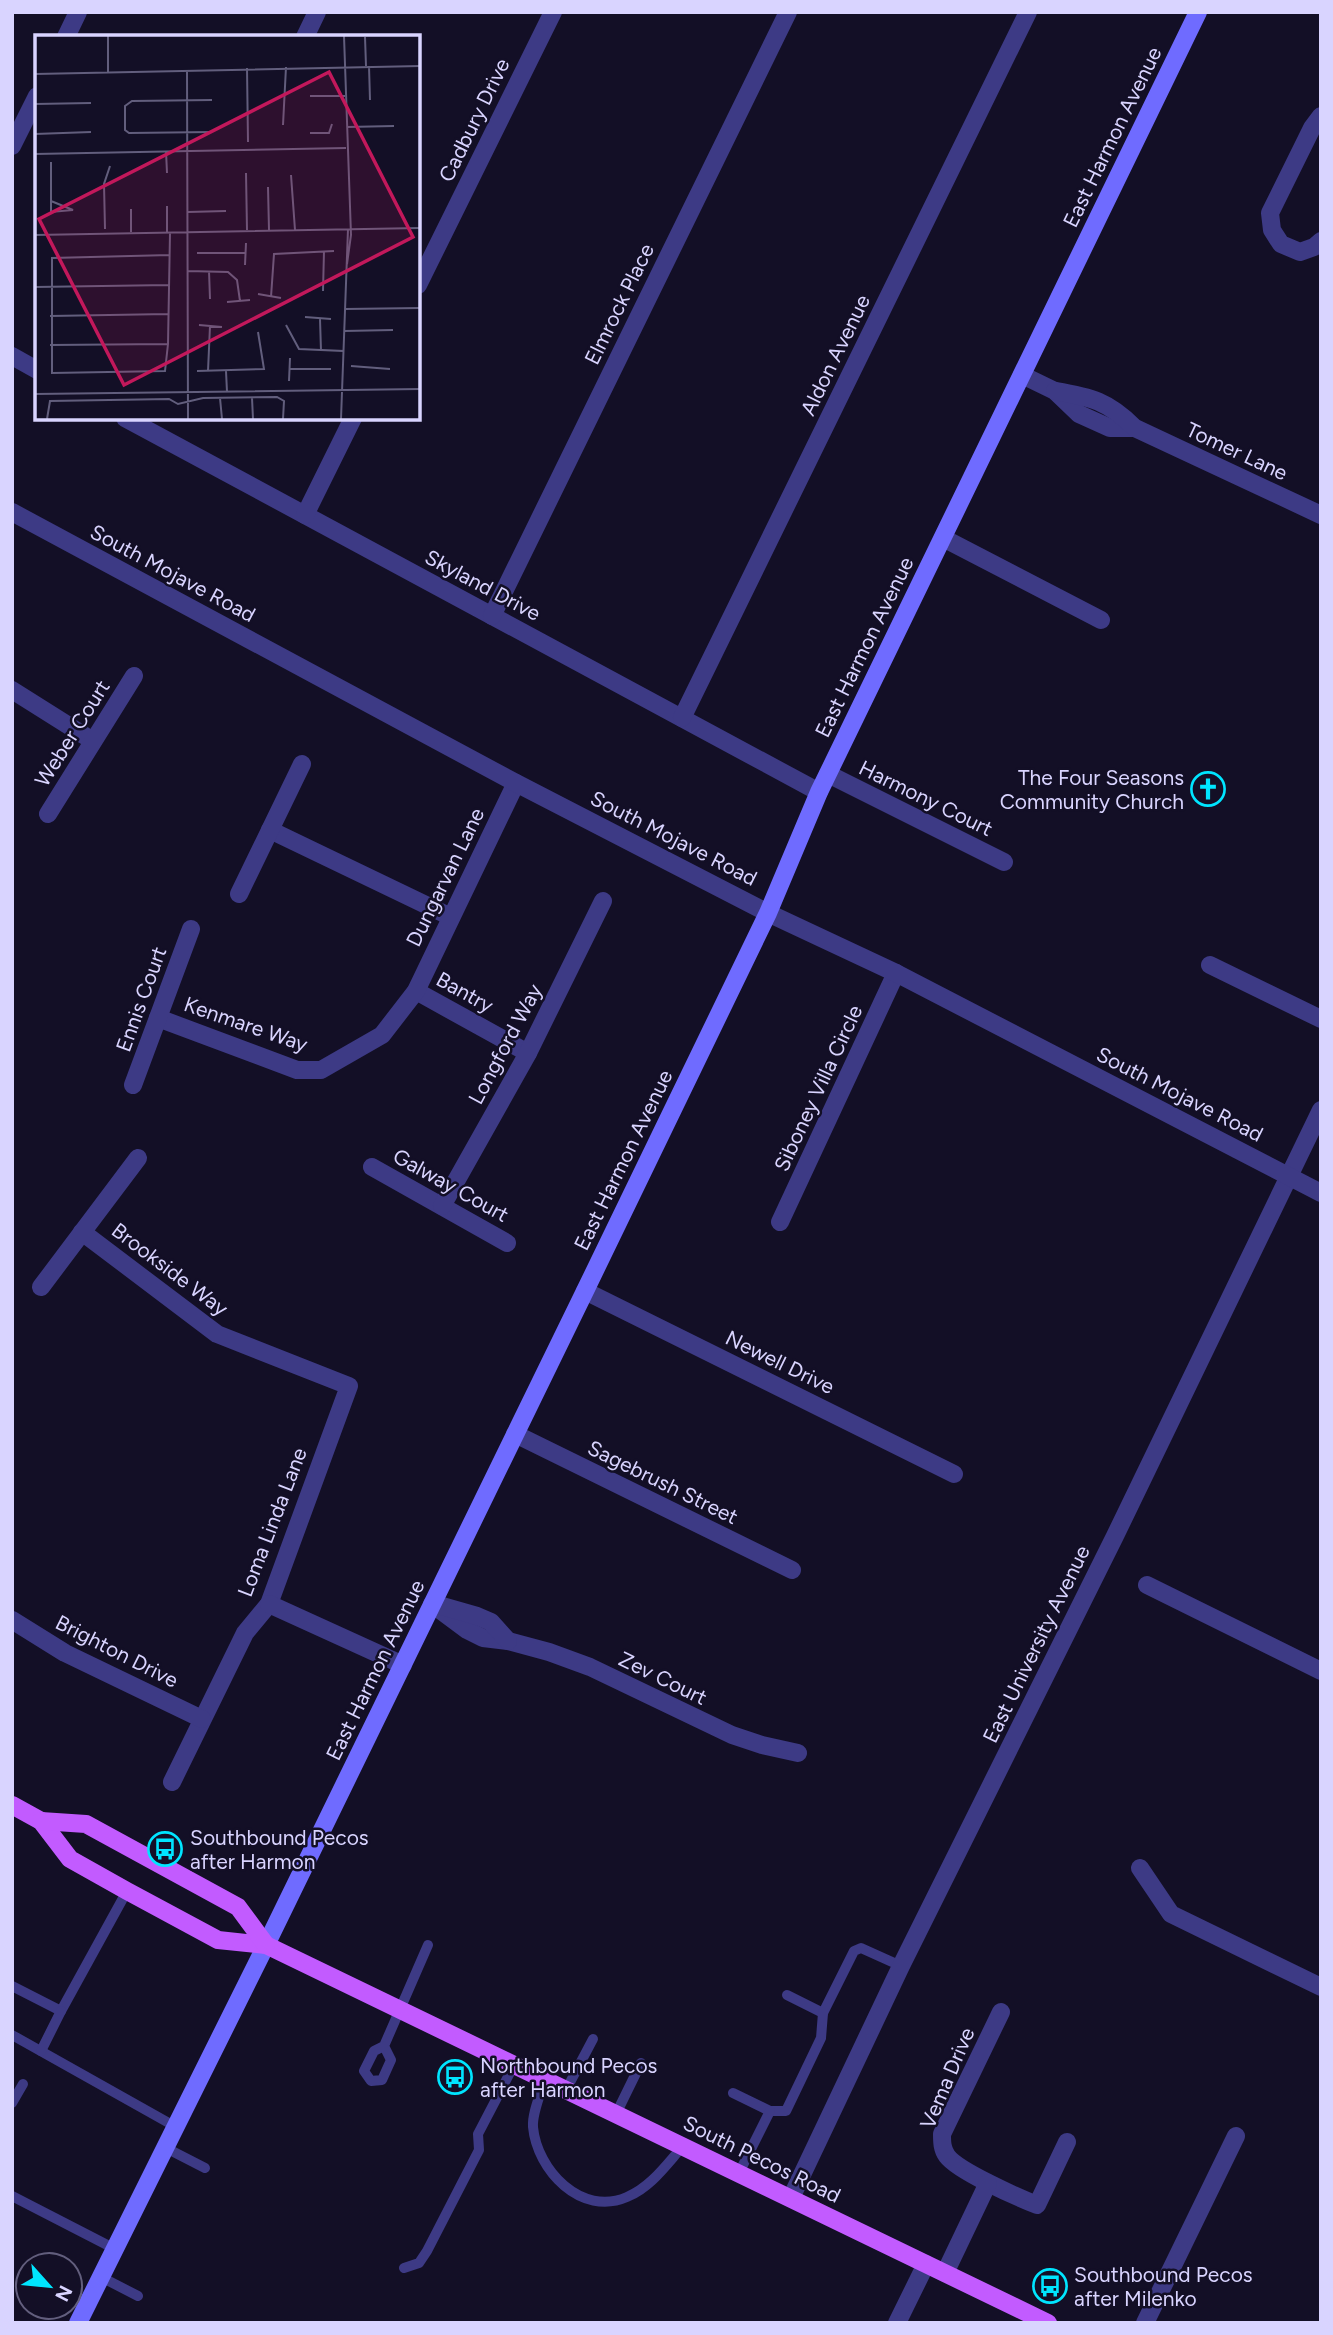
<svg xmlns="http://www.w3.org/2000/svg" width="1333" height="2335" viewBox="0 0 1333 2335" font-family="Figtree,sans-serif">
  <style>
    .lines { fill: none; stroke-linecap: round; stroke-linejoin: round }
    .service { stroke: #3d3a85; stroke-width: 10 }
    .minor { stroke: #3d3a85; stroke-width: 18 }
    .tertiary { stroke: #3d3a85; stroke-width: 18 }
    .secondary { stroke: #6f6bff; stroke-width: 18 }
    .primary { stroke: #c25bff; stroke-width: 18 }
    .labels { text-anchor: middle; dominant-baseline: central; stroke-width: 5; stroke-linejoin: round; paint-order: stroke }
    .street-label { font-size: 21px; fill: #d9d4ff; stroke: #130f26 }
    .poi-label { font-size: 21px; fill: #d9d4ff; stroke: #130f26; text-anchor: start }
    .inset-road { fill: none; stroke: #625e7d; stroke-width: 2 }
    .view { fill: #c2185b; fill-opacity: 0.15; stroke: #c2185b; stroke-width: 3.5 }
    .inset-edge { fill: none; stroke: #d9d4ff; stroke-width: 3.5 }
  </style>
  <rect width="100%" height="100%" fill="#130f26"/>
  <g class="lines">
    <g class="service">
      <polyline points="12,1986 61,2011 127,1891"/>
      <polyline points="787,1995 823,2013"/>
      <polyline points="12,2035 176,2127"/>
      <polyline points="384,2046 391,2060 382,2080 371,2081 364,2071 374,2051 384,2046 428,1945"/>
      <polyline points="41,2051 61,2011"/>
      <path d="M545,2079C541,2093 532,2113 533,2127C537,2170 581,2217 627,2197C651,2187 666,2165 683,2146"/>
      <polyline points="566,2090 593,2039"/>
      <polyline points="733,2093 770,2111 786,2111 821,2038 823,2013 854,1951 861,1948 901,1966"/>
      <polyline points="12,2103 23,2084"/>
      <polyline points="616,2114 641,2063"/>
      <polyline points="166,2148 205,2168"/>
      <polyline points="739,2173 770,2111"/>
      <polyline points="12,2196 115,2249"/>
      <polyline points="404,2268 419,2263 427,2251 479,2150 478,2134 514,2065"/>
      <polyline points="101,2277 138,2296"/>
    </g>
    <g class="minor">
      <polyline points="66,37 78,12"/>
      <polyline points="305,37 317,12"/>
      <polyline points="1321,116 1312,128 1270,213 1272,230 1281,244 1300,252 1314,247 1321,241"/>
      <polyline points="12,146 37,96"/>
      <polyline points="418,285 553,12"/>
      <polyline points="12,356 37,370"/>
      <polyline points="1022,375 1055,391 1079,414 1110,428 1135,428"/>
      <path d="M1055,391C1091,397 1108,401 1135,428L1321,515"/>
      <polyline points="125,418 819,792"/>
      <polyline points="305,515 353,418"/>
      <polyline points="943,538 1101,620"/>
      <polyline points="492,616 788,12"/>
      <polyline points="12,690 93,741"/>
      <polyline points="682,718 1028,12"/>
      <polyline points="828,774 1004,862"/>
      <polyline points="48,814 134,676"/>
      <polyline points="270,830 451,917"/>
      <polyline points="239,894 302,764"/>
      <polyline points="1210,965 1321,1019"/>
      <polyline points="416,991 528,1053"/>
      <polyline points="158,1018 297,1070 321,1070 382,1035 416,991 516,783"/>
      <polyline points="133,1085 191,929"/>
      <polyline points="372,1167 507,1243"/>
      <polyline points="442,1206 528,1053 603,901"/>
      <polyline points="780,1222 896,973"/>
      <polyline points="82,1232 217,1334 349,1386 269,1604 245,1633 172,1782"/>
      <polyline points="41,1287 138,1158"/>
      <polyline points="585,1291 954,1474"/>
      <polyline points="515,1434 792,1570"/>
      <polyline points="1147,1585 1321,1671"/>
      <polyline points="269,1604 403,1665"/>
      <polyline points="432,1604 467,1630 483,1638 508,1641 549,1652 590,1667 732,1735 762,1745 798,1753"/>
      <polyline points="442,1606 477,1616 491,1622 508,1641"/>
      <polyline points="12,1620 65,1653 202,1719"/>
      <polyline points="1140,1868 1171,1914 1321,1987"/>
      <path d="M1001,2012L942,2134C942,2142 942,2149 947,2156C958,2171 1017,2197 1037,2205L1067,2142"/>
      <polyline points="791,2198 901,1966 1115,1536 1321,1110"/>
      <polyline points="945,2273 988,2183"/>
      <polyline points="897,2323 926,2264"/>
      <polyline points="1145,2323 1236,2136"/>
    </g>
    <polyline class="tertiary" points="12,512 516,783 768,913 896,973 1321,1193"/>
    <polyline class="secondary" points="78,2323 266,1945 585,1291 768,913 819,792 1198,12"/>
    <g class="primary">
      <polyline points="12,1805 41,1821 70,1859 127,1891 218,1940 266,1945 1048,2323"/>
      <polyline points="41,1821 86,1824 238,1907 266,1945"/>
    </g>
  </g>
  <defs>
    <g id="church-ring" transform="scale(1.75)"><circle r="9.5" fill="#130f26" stroke="#00e5ff" stroke-width="1.5"/><path d="M-1.2-6h2.4v3.5h3.3v2.4h-3.3V6h-2.4V-.1h-3.3v-2.4h3.3Z" fill="#00e5ff"/></g>
    <g id="bus-ring" transform="scale(1.75)"><circle r="9.5" fill="#130f26" stroke="#00e5ff" stroke-width="1.5"/><path d="M-5-6H5V4H4V6H2V4H-2V6H-4V4H-5ZM-3.5-4V0h7V-4ZM-3.5 1.2v1.5H-2V1.2ZM2 1.2v1.5H3.5V1.2Z" fill="#00e5ff"/></g>
  </defs>
  <g fill-rule="evenodd">
    <use href="#church-ring" x="1208" y="789"/>
    <use href="#bus-ring" x="165" y="1849"/>
    <use href="#bus-ring" x="455" y="2077"/>
    <use href="#bus-ring" x="1050" y="2286"/>
  </g>
  <g class="labels">
    <g class="street-label">
      <text transform="translate(474 120) rotate(-64)">Cadbury Drive</text>
      <text transform="translate(1112 137) rotate(-64)">East Harmon Avenue</text>
      <text transform="translate(619 304) rotate(-64)">Elmrock Place</text>
      <text transform="translate(835 355) rotate(-64)">Aldon Avenue</text>
      <text transform="translate(1237 451) rotate(25)">Tomer Lane</text>
      <text transform="translate(173 573) rotate(28)">South Mojave Road</text>
      <text transform="translate(483 585) rotate(28)">Skyland Drive</text>
      <text transform="translate(864 647) rotate(-64)">East Harmon Avenue</text>
      <text transform="translate(72 733) rotate(-58)">Weber Court</text>
      <text transform="translate(926 798) rotate(26)">Harmony Court</text>
      <text transform="translate(674 838) rotate(27)">South Mojave Road</text>
      <text transform="translate(445 877) rotate(-64)">Dungarvan Lane</text>
      <text transform="translate(465 992) rotate(29)">Bantry</text>
      <text transform="translate(141 999) rotate(-70)">Ennis Court</text>
      <text transform="translate(246 1024) rotate(19)">Kenmare Way</text>
      <text transform="translate(505 1044) rotate(-62)">Longford Way</text>
      <text transform="translate(818 1088) rotate(-65)">Siboney Villa Circle</text>
      <text transform="translate(1180 1094) rotate(27)">South Mojave Road</text>
      <text transform="translate(623 1160) rotate(-64)">East Harmon Avenue</text>
      <text transform="translate(451 1185) rotate(29)">Galway Court</text>
      <text transform="translate(170 1269) rotate(37)">Brookside Way</text>
      <text transform="translate(780 1362) rotate(26)">Newell Drive</text>
      <text transform="translate(663 1482) rotate(26)">Sagebrush Street</text>
      <text transform="translate(272 1522) rotate(-69)">Loma Linda Lane</text>
      <text transform="translate(1036 1644) rotate(-64)">East University Avenue</text>
      <text transform="translate(117 1651) rotate(27)">Brighton Drive</text>
      <text transform="translate(375 1670) rotate(-64)">East Harmon Avenue</text>
      <text transform="translate(663 1678) rotate(26)">Zev Court</text>
      <text transform="translate(947 2078) rotate(-67)">Vema Drive</text>
      <text transform="translate(762 2159) rotate(26)">South Pecos Road</text>
    </g>
    <g class="poi-label">
      <text x="1184" y="777" text-anchor="end">The Four Seasons<tspan x="1184" dy="24">Community Church</tspan></text>
      <text x="190" y="1837">Southbound Pecos<tspan x="190" dy="24">after Harmon</tspan></text>
      <text x="480" y="2065">Northbound Pecos<tspan x="480" dy="24">after Harmon</tspan></text>
      <text x="1074" y="2274">Southbound Pecos<tspan x="1074" dy="24">after Milenko</tspan></text>
    </g>
  </g>
  <g transform="translate(35 35)">
    <rect width="385" height="385" fill="#130f26"/>
    <path class="inset-road" d="M309,1L316,200L312,229M330,2L331,31M334,31L335,65M212,33L213,107M152,35L153,384M73,37V1M0,39L385,31M275,61H310M0,69L56,68M248,90L251,32M312,92L359,91M177,97L94,98L90,95V71L97,66L177,65M275,98H294L297,89M0,99L56,97M131,116L132,138M0,119L311,113M211,138L212,195M256,140L260,195M233,152L234,195M16,166L38,175L16,177V127M132,171V197M153,177L191,176M70,194L69,149L75,131M96,197V174M0,200L385,193M162,218H210M135,220L17,223V338L130,336L133,309L135,198M210,230L211,208M153,236L193,237L202,245L205,266M174,236L175,264M0,252L134,250M288,256L289,216M223,259L246,263M236,262L239,219L299,216M192,267L215,265M310,274L385,273M15,281L133,279M270,282L296,284M285,284L286,316M164,290L187,292M251,290L264,314L308,316M309,296L358,295M15,310L133,309M287,315L309,316M316,331L355,334M255,334H296M162,336L229,334L223,297M173,336L175,291M191,336L192,357M254,346L255,323M0,359L385,354M185,363L187,384M217,363L218,384M12,384L15,366L134,364L143,369L168,363L242,362L249,366L248,384M306,384L313,194"/>
    <path class="view" d="M294,37L378,202L89,350L4,184Z"/>
    <rect width="385" height="385" class="inset-edge"/>
  </g>
  <rect width="1333" height="2335" fill="none" stroke="#d9d4ff" stroke-width="28"/>
  <g transform="translate(49 2286) rotate(117)"><circle r="33" fill="#130f26" stroke="#625e7d" stroke-width="2"/>
  <path d="M0-5L12 26L0 18L-12 26Z" fill="#00e5ff"/>
  <text y="-10" font-size="19" font-weight="bold" text-anchor="middle" fill="#d9d4ff">N</text>
  </g>
</svg>
